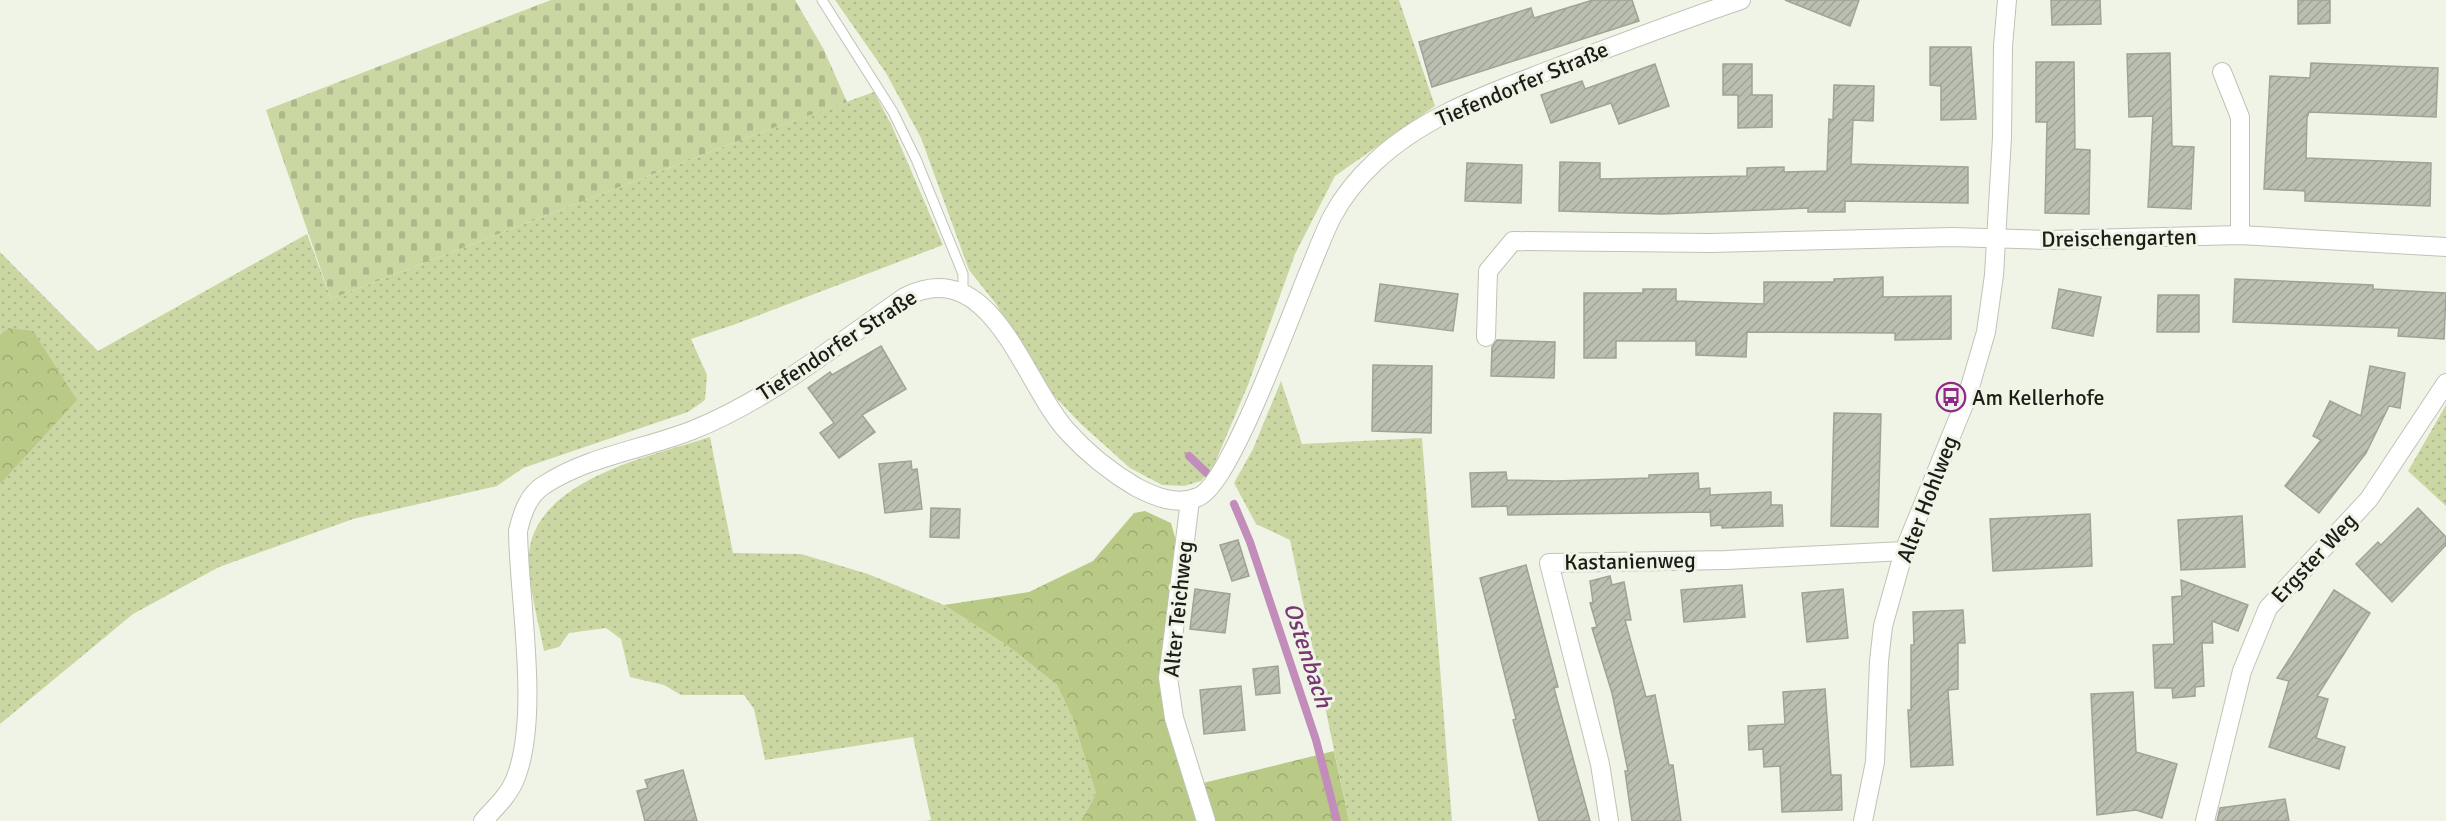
<svg xmlns="http://www.w3.org/2000/svg" width="2446" height="821" viewBox="0 0 2446 821" font-family="Signika,sans-serif">
  <style>
    .grass { fill: url(#grass-dots) }
    .forest { fill: url(#forest-crowns) }
    .cemetery { fill: url(#cemetery-stones) }
    .lines { fill: none; stroke-linecap: round; stroke-linejoin: round }
    .stream { stroke: #c28cbb; stroke-width: 8 }
    .building { fill: url(#building-hatch); stroke: #9fa395; stroke-width: 1.5 }
    .lane-casing { stroke: #bfc3b5; stroke-width: 11 }
    .street-casing { stroke: #bfc3b5; stroke-width: 20 }
    .lane { stroke: #fff; stroke-width: 9 }
    .street { stroke: #fff; stroke-width: 18 }
    .labels { text-anchor: middle; dominant-baseline: central; stroke-width: 6; stroke-linejoin: round; paint-order: stroke }
    .street-label { font-size: 22px; fill: #1c1d18; stroke: #f0f4e6 }
    .poi-label { font-size: 22px; fill: #1c1d18; stroke: #f0f4e6; text-anchor: start }
    .water-label { font-size: 24px; font-style: italic; fill: #783672; stroke: #f0f4e6 }
  </style>
  <defs>
    <pattern id="grass-dots" width="8" height="8" patternUnits="userSpaceOnUse" patternTransform="scale(1.5)"><rect width="8" height="8" fill="#cad7a3"/><path d="M2 2h.1M6 6h.1" fill="none" stroke="#adb88c" stroke-width="1.8" stroke-linecap="round"/></pattern>
    <pattern id="forest-crowns" width="20" height="18" patternUnits="userSpaceOnUse" patternTransform="scale(1.5)"><rect width="20" height="18" fill="#b9c986"/><path d="M2 6a3 3 0 1 1 6 0M12 15a3 3 0 1 1 6 0" fill="none" stroke="#9eac73"/></pattern>
    <pattern id="cemetery-stones" width="16" height="16" patternUnits="userSpaceOnUse" patternTransform="scale(1.5)"><rect width="16" height="16" fill="#cad7a3"/><path d="M2 7V4a2 2 0 0 1 4 0v3zM10 15v-3a2 2 0 0 1 4 0v3z" fill="#adb88c"/></pattern>
    <pattern id="building-hatch" width="6" height="6" patternUnits="userSpaceOnUse" patternTransform="scale(1.5)"><rect width="6" height="6" fill="#bbbfb1"/><path d="M-1 1l2-2M0 6l6-6M5 7l2-2" fill="none" stroke="#a0a498"/></pattern>
  </defs>
  <rect width="100%" height="100%" fill="#f0f4e6"/>
  <g class="grass">
    <polygon points="835,0 1399,0 1435,106 1335,176 1295,254 1248,385 1214,465 1201,481 1184,486 1162,485 1130,468 1081,424 1055,397 1030,362 996,304 969,270 921,138 886,73"/>
    <polygon points="874,92 892,126 943,245 733,325 691,339 707,375 705,400 688,412 523,468 497,486 353,519 219,567 133,614 0,724 0,252 98,351 307,234 331,299 759,133"/>
    <polygon points="1281,381 1302,444 1422,438 1452,821 1349,821 1290,540 1256,524 1234,483 1253,449"/>
    <polygon points="2446,405 2446,506 2408,471"/>
    <path d="M710,437L733,553L801,554L868,574L944,605L1008,646L1057,685L1073,719L1096,794L1081,821H926L931,820L913,737L765,760L754,709L744,695H681L664,685L630,677L621,639L606,628L569,633L559,647L544,651C539,622 523,570 531,542C548,477 654,455 710,437Z"/>
  </g>
  <g class="forest">
    <polygon points="9,328 33,331 77,400 0,484 0,335"/>
    <polygon points="1145,511 1171,523 1176,541 1161,691 1199,784 1334,751 1349,821 1081,821 1096,794 1073,719 1057,685 1008,646 944,605 1029,592 1093,561 1134,513"/>
  </g>
  <polygon class="cemetery" points="551,0 795,0 824,50 847,102 759,133 331,299 266,110"/>
  <g class="lines">
    <g class="stream">
      <polyline points="1189,456 1211,477"/>
      <polyline points="1234,504 1250,542 1316,740 1337,821"/>
    </g>
  </g>
  <g class="building">
    <polygon points="1593,0 1632,0 1639,21 1432,87 1419,42 1531,8 1534,18"/>
    <polygon points="1785,0 1859,0 1850,26"/>
    <polygon points="2051,0 2100,0 2101,24 2052,25"/>
    <polygon points="2298,0 2330,0 2330,23 2298,24"/>
    <polygon points="1930,47 1971,47 1976,119 1941,120 1941,86 1930,85"/>
    <polygon points="2170,53 2172,146 2194,147 2191,209 2148,207 2153,116 2129,117 2127,54"/>
    <polygon points="2036,62 2074,62 2075,149 2090,150 2089,214 2045,213 2047,122 2036,122"/>
    <polygon points="2311,63 2438,68 2436,117 2309,112 2307,118 2306,158 2431,163 2430,206 2305,201 2305,191 2264,189 2270,76 2310,78"/>
    <polygon points="1655,64 1669,106 1619,124 1611,103 1551,123 1541,95 1582,81 1585,89"/>
    <polygon points="1723,64 1752,64 1752,95 1772,95 1772,127 1738,128 1738,95 1723,95"/>
    <polygon points="1834,85 1874,86 1873,121 1853,120 1851,164 1968,167 1968,203 1845,201 1845,212 1808,212 1808,208 1662,214 1559,211 1560,162 1600,163 1600,179 1747,176 1747,168 1784,167 1784,172 1827,171 1829,119 1833,120"/>
    <polygon points="1467,163 1522,165 1521,203 1465,201"/>
    <polygon points="1883,277 1883,297 1951,296 1951,339 1895,340 1895,333 1747,332 1746,357 1696,355 1696,341 1616,341 1616,358 1584,358 1584,293 1643,293 1643,289 1676,289 1676,301 1764,304 1764,282 1834,282 1834,279"/>
    <polygon points="2235,279 2373,285 2373,289 2446,293 2444,339 2398,336 2399,328 2233,322"/>
    <polygon points="1380,284 1458,294 1453,331 1375,321"/>
    <polygon points="2059,289 2101,297 2093,336 2052,328"/>
    <polygon points="2158,295 2199,295 2199,332 2157,332"/>
    <polygon points="1497,340 1555,342 1554,378 1491,376 1492,347"/>
    <polygon points="881,346 906,389 862,415 875,432 839,458 820,433 834,423 808,388 830,372 832,375"/>
    <polygon points="1373,365 1432,366 1431,433 1372,431"/>
    <polygon points="2370,366 2405,373 2400,408 2389,406 2366,453 2319,513 2285,486 2321,440 2313,436 2330,401 2361,416"/>
    <polygon points="1834,413 1881,414 1878,527 1831,526"/>
    <polygon points="911,461 912,470 917,469 922,509 885,513 879,464"/>
    <polygon points="1506,472 1507,480 1556,481 1649,478 1649,475 1698,473 1699,489 1710,488 1710,495 1771,492 1771,505 1782,505 1783,526 1722,528 1722,525 1711,526 1710,509 1710,512 1508,515 1507,506 1472,507 1470,473"/>
    <polygon points="931,508 960,509 959,538 930,537"/>
    <polygon points="2418,508 2446,537 2446,545 2392,602 2356,564 2378,542 2381,545"/>
    <polygon points="2090,514 2092,566 1993,571 1990,519"/>
    <polygon points="2242,516 2245,567 2181,570 2178,520"/>
    <polygon points="1238,540 1249,576 1232,581 1220,545"/>
    <polygon points="1526,565 1558,687 1554,688 1590,821 1539,821 1513,720 1516,719 1480,578"/>
    <polygon points="1610,576 1612,585 1624,582 1631,620 1625,620 1646,697 1655,695 1669,765 1673,765 1681,821 1632,821 1625,771 1628,771 1612,693 1592,628 1597,627 1590,603 1593,602 1590,581"/>
    <polygon points="2181,580 2248,605 2238,631 2212,621 2213,643 2202,643 2204,686 2195,687 2195,696 2173,698 2172,688 2155,688 2153,645 2174,644 2172,597 2182,596"/>
    <polygon points="1742,585 1745,617 1684,622 1681,590"/>
    <polygon points="1195,589 1230,594 1225,633 1190,629"/>
    <polygon points="1843,589 1848,638 1807,642 1802,593"/>
    <polygon points="2334,590 2370,613 2317,696 2328,699 2316,738 2345,747 2339,769 2269,747 2289,681 2277,678"/>
    <polygon points="1963,610 1965,643 1958,643 1958,689 1948,690 1953,765 1911,767 1908,710 1911,710 1911,645 1914,645 1913,612"/>
    <polygon points="1278,666 1280,693 1256,695 1253,669"/>
    <polygon points="1241,686 1245,730 1204,734 1200,690"/>
    <polygon points="1825,689 1831,775 1841,775 1842,810 1782,812 1780,766 1764,767 1763,749 1749,750 1748,726 1785,724 1783,692"/>
    <polygon points="2133,692 2136,752 2177,764 2162,818 2136,810 2097,815 2091,694"/>
    <polygon points="683,770 697,821 645,821 637,791 648,788 645,780"/>
    <polygon points="2285,799 2289,821 2217,821 2220,808"/>
  </g>
  <g class="lines">
    <g class="lane-casing">
      <polyline id="lane" points="822,0 893,112 916,159 963,274 963,291"/>
    </g>
    <g class="street-casing">
      <g id="street">
        <polyline points="2222,72 2240,117 2240,235"/>
        <polyline points="1486,337 1488,271 1513,241 1711,243 1952,237 2048,240 2240,235 2446,247"/>
        <polyline points="1190,500 1168,678 1174,718 1206,821"/>
        <path d="M483,821C495,808 510,794 516,777C540,714 519,601 518,531C522,514 528,495 544,485C588,456 645,449 693,430C770,399 838,343 905,297C992,253 1023,383 1067,431C1086,452 1112,473 1136,487C1155,497 1177,506 1198,497C1235,483 1307,265 1332,217C1342,198 1359,177 1375,162C1426,114 1494,92 1558,67C1619,44 1679,21 1741,0"/>
        <polyline points="1609,821 1600,764 1549,563 1726,560 1904,551"/>
        <polyline points="1863,821 1875,762 1879,661 1883,626 1904,551 1967,397 1986,332 1994,275 2002,137 2003,46 2007,0"/>
        <polyline points="2205,821 2242,671 2268,608 2369,499 2446,383"/>
      </g>
    </g>
    <use href="#lane" class="lane"/>
    <use href="#street" class="street"/>
  </g>
  <defs>
    <g id="bus-ring" transform="scale(1.5)"><circle r="9.5" fill="#f0f4e6" stroke="#92278a" stroke-width="1.5"/><path d="M-5-6H5V4H4V6H2V4H-2V6H-4V4H-5ZM-3.5-4V0h7V-4ZM-3.5 1.2v1.5H-2V1.2ZM2 1.2v1.5H3.5V1.2Z" fill="#92278a"/></g>
  </defs>
  <g fill-rule="evenodd">
    <use href="#bus-ring" x="1951" y="397"/>
  </g>
  <g class="labels">
    <g class="street-label">
      <text transform="translate(1522 84) rotate(-23)">Tiefendorfer Straße</text>
      <text transform="translate(2119 238) rotate(-1)">Dreischengarten</text>
      <text transform="translate(837 345) rotate(-33)">Tiefendorfer Straße</text>
      <text transform="translate(1927 499) rotate(-69)">Alter Hohlweg</text>
      <text transform="translate(2314 558) rotate(-47)">Ergster Weg</text>
      <text transform="translate(1630 561) rotate(-1)">Kastanienweg</text>
      <text transform="translate(1178 609) rotate(-84)">Alter Teichweg</text>
    </g>
    <g class="poi-label">
      <text x="1972" y="397">Am Kellerhofe</text>
    </g>
    <g class="water-label">
      <text transform="translate(1308 655) rotate(72)">Ostenbach</text>
    </g>
  </g>
</svg>
